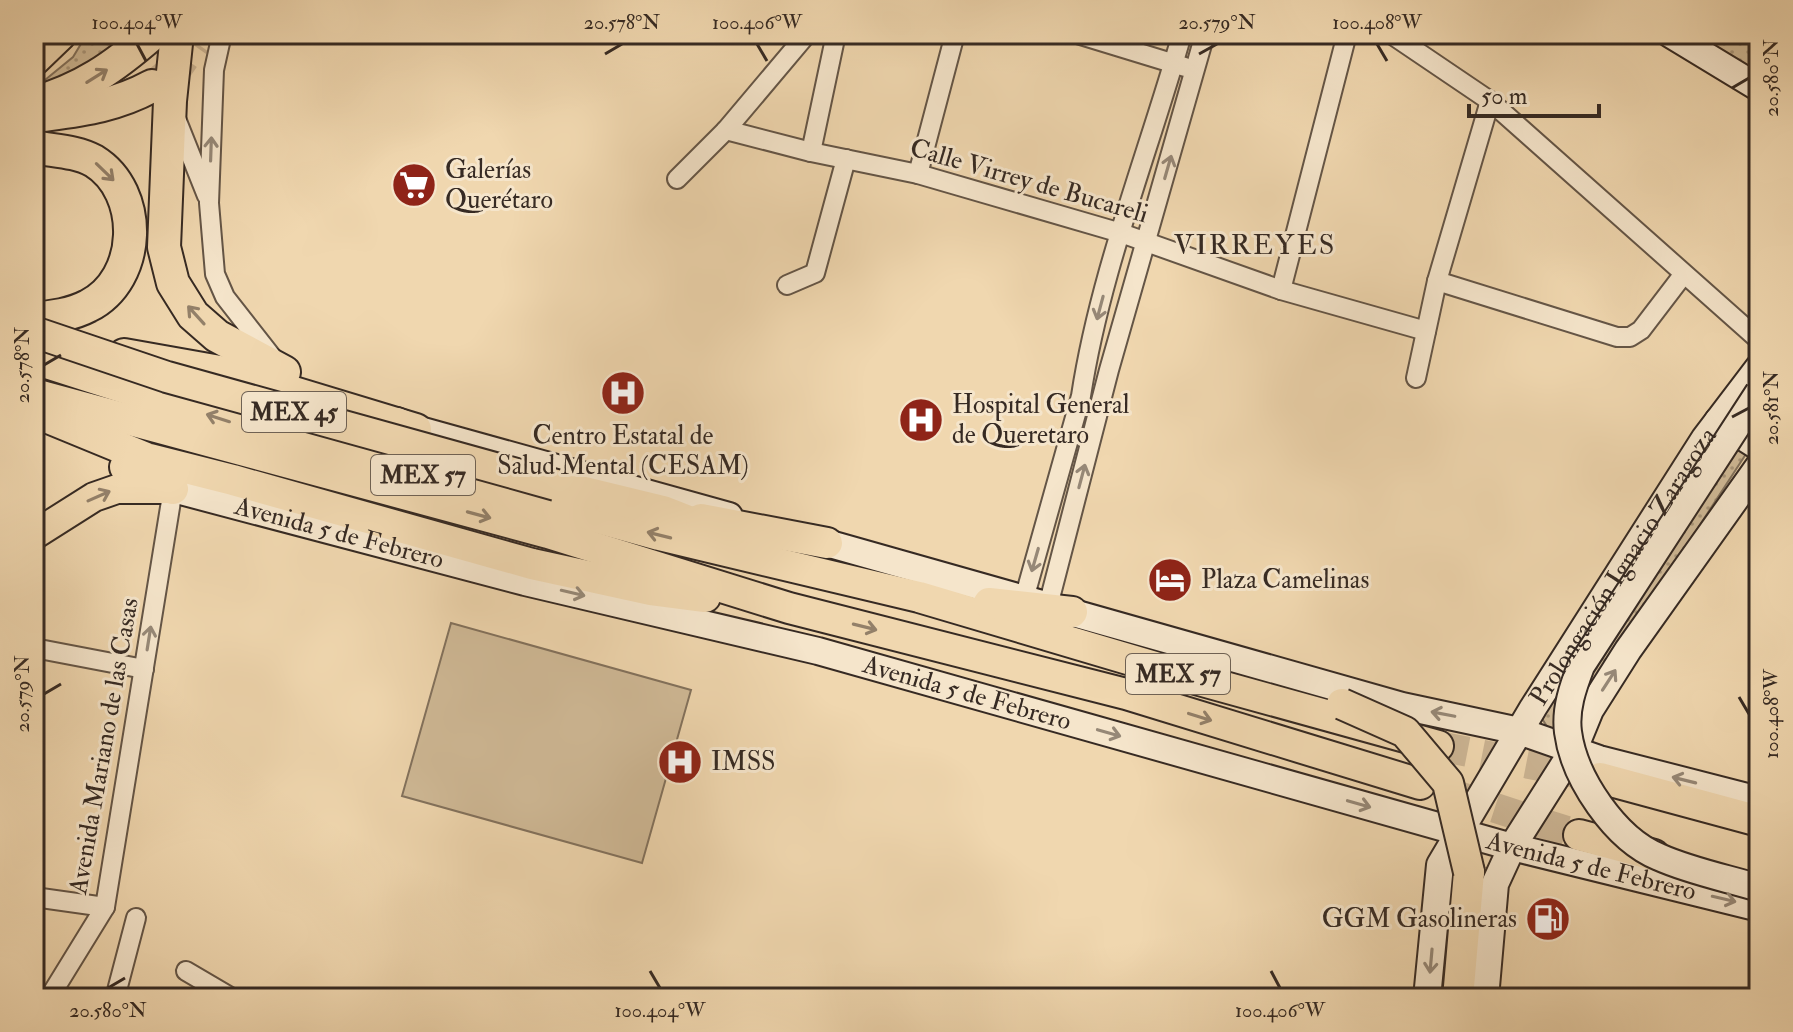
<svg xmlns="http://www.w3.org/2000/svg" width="1793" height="1032" viewBox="0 0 1793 1032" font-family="'IM FELL Double Pica',serif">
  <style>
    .park { fill: url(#park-dots); stroke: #83725d; stroke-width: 2 }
    .pitch { fill: #d0ba97; stroke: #83725d; stroke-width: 2 }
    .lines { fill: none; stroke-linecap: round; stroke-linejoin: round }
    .trunk-tunnel { stroke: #cbb493; stroke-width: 30; stroke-dasharray: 30 15; stroke-linecap: butt }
    .motorway-tunnel { stroke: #cbb493; stroke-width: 32; stroke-dasharray: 32 16; stroke-linecap: butt }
    .minor-casing { stroke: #645546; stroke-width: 22 }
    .secondary-casing { stroke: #362a23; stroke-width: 30 }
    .primary-casing { stroke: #362a23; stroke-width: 32 }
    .trunk-casing { stroke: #362a23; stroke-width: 34 }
    .motorway-casing { stroke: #362a23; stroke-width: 36 }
    .minor { stroke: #f5e5cb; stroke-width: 18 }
    .secondary { stroke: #f5e5cb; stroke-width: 26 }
    .primary { stroke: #f0d7af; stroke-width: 28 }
    .trunk { stroke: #f0d7af; stroke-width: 30 }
    .motorway { stroke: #f0d7af; stroke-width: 32 }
    .secondary-bridge-casing { stroke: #362a23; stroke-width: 30; stroke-linecap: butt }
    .trunk-bridge-casing { stroke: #362a23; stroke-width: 34; stroke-linecap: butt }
    .secondary-bridge { stroke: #f5e5cb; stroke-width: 26 }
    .trunk-bridge { stroke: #f0d7af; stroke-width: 30 }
    .oneway { stroke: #938069 }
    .oneway2 { stroke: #968877 }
    .ticks { fill: none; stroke: #362a23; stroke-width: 3 }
    .labels { text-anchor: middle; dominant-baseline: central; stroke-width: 6; stroke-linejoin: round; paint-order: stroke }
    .shield { fill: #f5e5cb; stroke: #6f6255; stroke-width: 2 }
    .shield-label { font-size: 24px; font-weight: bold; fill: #362a23 }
    .poi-label { font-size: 26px; fill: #362a23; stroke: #f5e5cb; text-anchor: start }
    .street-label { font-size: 26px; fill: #362a23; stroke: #f5e5cb }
    .neighbourhood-label { font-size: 28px; letter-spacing: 2px; fill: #362a23; stroke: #f5e5cb }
    .neatline { fill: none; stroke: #362a23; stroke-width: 3 }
    .ticks-label { font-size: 20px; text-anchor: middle; fill: #362a23 }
  </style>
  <defs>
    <pattern id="park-dots" width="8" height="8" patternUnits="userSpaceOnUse" patternTransform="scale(2)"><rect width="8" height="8" fill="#d0ba97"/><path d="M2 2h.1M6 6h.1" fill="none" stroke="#aa977b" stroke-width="1.8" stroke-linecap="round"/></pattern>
  </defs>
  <rect width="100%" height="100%" fill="#f0d7af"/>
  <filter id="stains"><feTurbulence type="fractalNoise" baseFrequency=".0025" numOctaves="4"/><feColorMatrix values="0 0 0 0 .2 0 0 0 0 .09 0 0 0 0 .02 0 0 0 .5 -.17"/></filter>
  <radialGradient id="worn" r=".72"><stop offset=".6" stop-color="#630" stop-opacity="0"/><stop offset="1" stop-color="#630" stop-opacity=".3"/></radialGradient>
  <g class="park">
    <polygon points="87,34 135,34 115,53 34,89 73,57"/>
    <polygon points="1670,34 1759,34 1759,88"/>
    <polygon points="1759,379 1759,434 1566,731 1548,728 1541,717"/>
  </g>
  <polygon class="pitch" points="451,623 691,690 642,863 402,796"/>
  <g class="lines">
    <g class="trunk-tunnel">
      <polyline points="1438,746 1586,775"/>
      <polyline points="1452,794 1579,835"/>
    </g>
    <polyline class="motorway-tunnel" points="161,80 178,66 195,42"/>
    <g class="minor-casing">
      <g id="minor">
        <polyline points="222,34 214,70 209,203 215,274 225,297 272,357"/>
        <polyline points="1077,34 1185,67"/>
        <polyline points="1391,34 1490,101 1759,340"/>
        <polyline points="175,116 207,196"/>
        <polyline points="726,130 811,152 918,174 1121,233 1281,290 1426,331"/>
        <polyline points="811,152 836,34"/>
        <polyline points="918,174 955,34"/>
        <polyline points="677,179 726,130 807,34"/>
        <polyline points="1437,281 1617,337 1630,337 1641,330 1683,275"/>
        <polyline points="787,285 815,273 846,159"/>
        <polyline points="1281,290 1347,34"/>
        <polyline points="1416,378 1437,281 1490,101"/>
        <path d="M1024,599L1081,396C1100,272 1148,154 1182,34"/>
        <polyline points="1048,606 1109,370 1205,34"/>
        <polyline points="34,648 144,669"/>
        <polyline points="34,897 105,907"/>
        <polyline points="186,971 232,998"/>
        <polyline points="49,998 105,907 173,489"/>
        <polyline points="115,998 136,918"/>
      </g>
    </g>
    <g class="secondary-casing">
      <g id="secondary">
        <polyline points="1670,34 1759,88"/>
        <polyline points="397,421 416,429 729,516"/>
        <polyline points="1718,421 1759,447"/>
        <path id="s1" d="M173,489L525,582L818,651L1512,847L1759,908"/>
        <polyline points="809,538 1402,706 1519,731 1599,759 1759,800"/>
        <path id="s2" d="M1427,998L1440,865L1533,708L1705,438L1759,367"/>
        <polyline points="1485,998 1495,884 1512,847 1574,749 1590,710 1628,650 1759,466"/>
      </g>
    </g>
    <g class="primary-casing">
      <polyline id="primary" points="34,535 94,497 117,489 173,489"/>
    </g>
    <g class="trunk-casing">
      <g id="trunk">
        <polyline points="124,354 231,373 416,429"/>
        <polyline points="34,359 327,453 544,503 659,535 919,597 1192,678 1438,746"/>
        <polyline points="34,394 548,533 789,608 1126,694 1420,784"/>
        <polyline points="34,412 146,458 233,480 532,564 651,590 705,597"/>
        <polyline points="125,467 173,489"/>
        <polyline points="556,485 663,511 722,534"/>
        <polyline points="701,519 827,543"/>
        <polyline points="989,603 1072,612"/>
        <polyline points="1600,778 1759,821"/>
        <polyline points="1579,835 1654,855"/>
        <polyline points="1458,998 1469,872"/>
      </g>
    </g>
    <g class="motorway-casing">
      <g id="motorway">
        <polyline points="177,34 170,101 164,247 173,283 193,315 217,336 284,372"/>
        <polyline points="34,59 60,34"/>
        <path d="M34,103C83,89 114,67 152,34"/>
        <path d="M37,116C80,110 113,107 152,86"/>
        <path d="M34,147C54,151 76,151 94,161C144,192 142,279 88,306C73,314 51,318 34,318"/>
      </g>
    </g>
    <use href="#minor" class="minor"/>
    <use href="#secondary" class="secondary"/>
    <use href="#primary" class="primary"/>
    <use href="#trunk" class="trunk"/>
    <use href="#motorway" class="motorway"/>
    <g class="secondary-bridge-casing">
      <path id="secondary-bridge" d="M1759,392L1581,666C1573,687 1565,709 1568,732C1574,778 1615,839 1659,857C1690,871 1726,878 1759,888"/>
    </g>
    <g class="trunk-bridge-casing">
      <g id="trunk-bridge">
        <polyline points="34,332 167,377 556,485"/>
        <polyline points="1342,704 1405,732 1448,783 1469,872"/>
      </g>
    </g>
    <use href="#secondary-bridge" class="secondary-bridge"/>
    <use href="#trunk-bridge" class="trunk-bridge"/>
  </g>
  <defs><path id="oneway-shaft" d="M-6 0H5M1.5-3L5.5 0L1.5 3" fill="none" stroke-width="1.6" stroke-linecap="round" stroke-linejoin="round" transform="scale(2)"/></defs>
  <g class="oneway">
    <use href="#oneway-shaft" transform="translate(97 76) rotate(-32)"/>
    <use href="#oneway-shaft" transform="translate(105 172) rotate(44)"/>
    <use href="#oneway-shaft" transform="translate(196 315) rotate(-132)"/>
    <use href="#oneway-shaft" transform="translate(218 418) rotate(-162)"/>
    <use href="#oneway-shaft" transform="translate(99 496) rotate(-24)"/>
    <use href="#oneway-shaft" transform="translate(479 515) rotate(15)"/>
    <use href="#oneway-shaft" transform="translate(659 535) rotate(-166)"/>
    <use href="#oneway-shaft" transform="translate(865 627) rotate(14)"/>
    <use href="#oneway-shaft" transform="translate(1200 717) rotate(17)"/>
  </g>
  <g class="oneway2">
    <use href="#oneway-shaft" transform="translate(211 149) rotate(-88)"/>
    <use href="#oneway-shaft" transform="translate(1168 167) rotate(-74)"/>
    <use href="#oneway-shaft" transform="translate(1100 308) rotate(105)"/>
    <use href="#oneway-shaft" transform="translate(1082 476) rotate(-75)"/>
    <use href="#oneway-shaft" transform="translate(1035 560) rotate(106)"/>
    <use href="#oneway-shaft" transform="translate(573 593) rotate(13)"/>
    <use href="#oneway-shaft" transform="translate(149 638) rotate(-81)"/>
    <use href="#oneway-shaft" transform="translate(1609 680) rotate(-57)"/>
    <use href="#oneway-shaft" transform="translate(1443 714) rotate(-169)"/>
    <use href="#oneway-shaft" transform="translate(1109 733) rotate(16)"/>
    <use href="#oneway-shaft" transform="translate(1684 780) rotate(-166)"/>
    <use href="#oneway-shaft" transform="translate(1359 804) rotate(16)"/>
    <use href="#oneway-shaft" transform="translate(1724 899) rotate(13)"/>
    <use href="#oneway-shaft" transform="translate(1431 961) rotate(95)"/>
  </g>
  <path class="ticks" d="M137,44L146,61M757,44L767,61M1377,44L1387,61M605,54L622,44M1199,54L1217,44M1732,88L1749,78M44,365L61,355M1732,417L1749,408M44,694L61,684M1739,697L1749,714M650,971L660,988M1271,971L1280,988M108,988L125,978"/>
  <defs>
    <g id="supermarket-disc" transform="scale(2.3)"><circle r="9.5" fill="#8f2418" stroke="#f5e5cb"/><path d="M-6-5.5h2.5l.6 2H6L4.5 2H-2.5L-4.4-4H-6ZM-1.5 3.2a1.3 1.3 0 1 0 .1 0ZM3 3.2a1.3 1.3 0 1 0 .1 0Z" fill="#fff"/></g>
    <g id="hospital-disc" transform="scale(2.3)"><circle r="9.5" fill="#8f2418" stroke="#f5e5cb"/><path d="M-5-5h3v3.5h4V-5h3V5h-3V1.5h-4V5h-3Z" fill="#fff"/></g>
    <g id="hotel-disc" transform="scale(2.3)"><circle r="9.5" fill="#8f2418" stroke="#f5e5cb"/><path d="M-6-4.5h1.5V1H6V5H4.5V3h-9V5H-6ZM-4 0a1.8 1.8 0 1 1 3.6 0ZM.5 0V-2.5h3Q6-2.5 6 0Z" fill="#fff"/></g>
    <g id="fuel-disc" transform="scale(2.3)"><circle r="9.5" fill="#8f2418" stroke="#f5e5cb"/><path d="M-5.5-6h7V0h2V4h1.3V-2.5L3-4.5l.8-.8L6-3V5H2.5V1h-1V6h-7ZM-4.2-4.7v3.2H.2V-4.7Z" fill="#fff"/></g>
  </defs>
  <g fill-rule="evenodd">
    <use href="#supermarket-disc" x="414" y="185"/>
    <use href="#hospital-disc" x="623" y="393"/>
    <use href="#hospital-disc" x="921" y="420"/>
    <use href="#hotel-disc" x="1170" y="580"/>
    <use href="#hospital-disc" x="680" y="762"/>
    <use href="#fuel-disc" x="1548" y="919"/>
  </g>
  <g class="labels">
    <g class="shield">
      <rect x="242" y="392" width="104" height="40" rx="6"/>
      <rect x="371" y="455" width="104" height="40" rx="6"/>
      <rect x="1126" y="654" width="104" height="40" rx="6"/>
    </g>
    <g class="shield-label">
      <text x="294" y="412">MEX 45</text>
      <text x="423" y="475">MEX 57</text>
      <text x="1178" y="674">MEX 57</text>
    </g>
    <g class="poi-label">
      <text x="445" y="170">Galerías<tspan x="445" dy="30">Querétaro</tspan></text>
      <text x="952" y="405">Hospital General<tspan x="952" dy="30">de Queretaro</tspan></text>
      <text x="623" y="436" text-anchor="middle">Centro Estatal de<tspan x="623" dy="30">Salud Mental (CESAM)</tspan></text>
      <text x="1201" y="580">Plaza Camelinas</text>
      <text x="711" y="762">IMSS</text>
      <text x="1517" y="919" text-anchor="end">GGM Gasolineras</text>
    </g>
    <g class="street-label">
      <text transform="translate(1029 181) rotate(16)">Calle Virrey de Bucareli</text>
      <text stroke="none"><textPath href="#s1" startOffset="172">Avenida 5 de Febrero</textPath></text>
      <text stroke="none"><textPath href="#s2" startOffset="484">Prolongación Ignacio Zaragoza</textPath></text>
      <text stroke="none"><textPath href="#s1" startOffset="820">Avenida 5 de Febrero</textPath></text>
      <text transform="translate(104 746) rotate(-80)">Avenida Mariano de las Casas</text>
      <text stroke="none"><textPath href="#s1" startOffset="1468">Avenida 5 de Febrero</textPath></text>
    </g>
    <g class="neighbourhood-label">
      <text x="1255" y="245">VIRREYES</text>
    </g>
  </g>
  <rect width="1793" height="1032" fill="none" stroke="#f0d7af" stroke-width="88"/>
  <path d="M1469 104v12h130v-12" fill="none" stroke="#362a23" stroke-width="4"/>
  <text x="1481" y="104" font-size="24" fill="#362a23" stroke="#f5e5cb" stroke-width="6" paint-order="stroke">50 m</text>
  <rect x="44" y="44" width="1705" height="944" class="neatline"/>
  <g class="ticks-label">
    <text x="137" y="29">100.404°W</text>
    <text x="622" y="29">20.578°N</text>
    <text x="757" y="29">100.406°W</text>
    <text x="1217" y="29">20.579°N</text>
    <text x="1377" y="29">100.408°W</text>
    <text transform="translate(1771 78) rotate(-90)" y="7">20.580°N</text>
    <text transform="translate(22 365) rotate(-90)" y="7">20.578°N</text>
    <text transform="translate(1771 408) rotate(-90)" y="7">20.581°N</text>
    <text transform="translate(22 694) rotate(-90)" y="7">20.579°N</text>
    <text transform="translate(1771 714) rotate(-90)" y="7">100.408°W</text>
    <text x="108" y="1017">20.580°N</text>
    <text x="660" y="1017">100.404°W</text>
    <text x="1280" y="1017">100.406°W</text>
  </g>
  <rect width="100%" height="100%" filter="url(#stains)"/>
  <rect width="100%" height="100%" fill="url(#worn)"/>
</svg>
